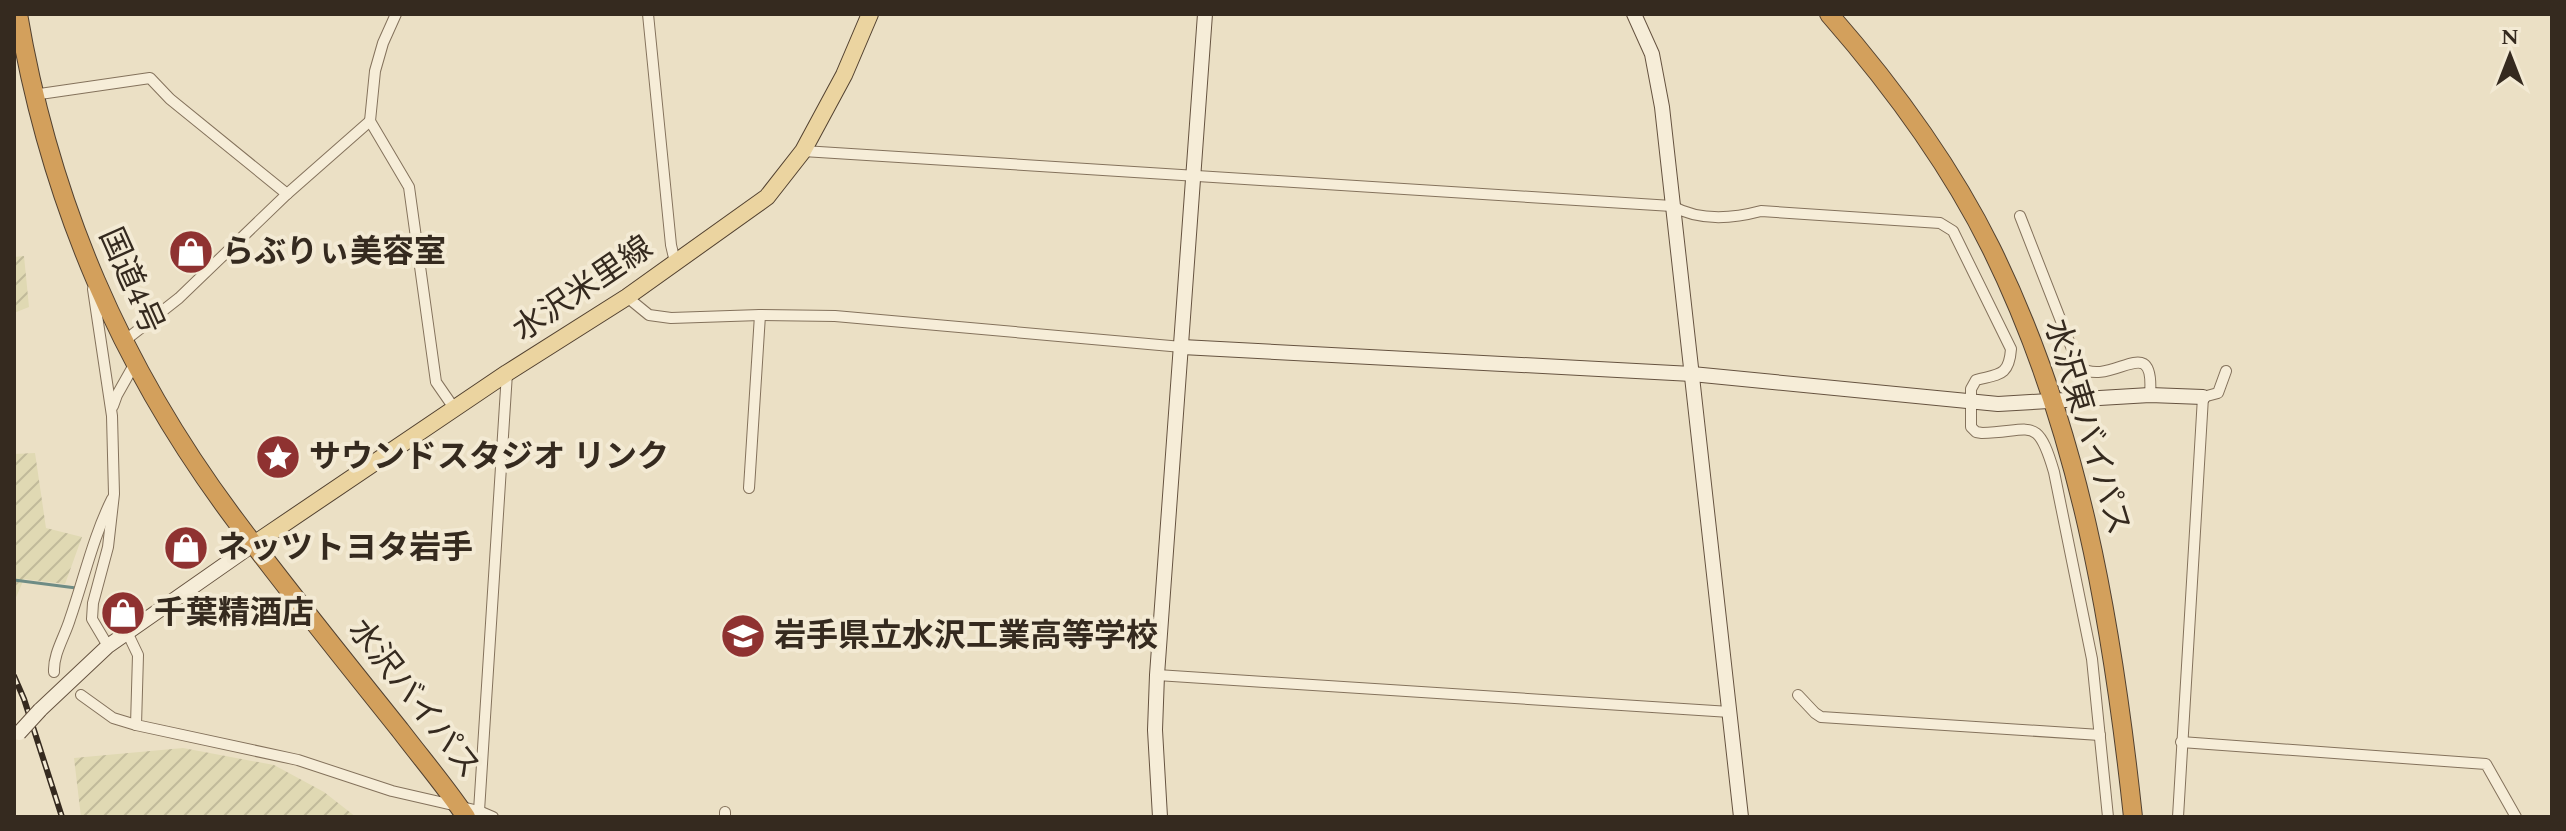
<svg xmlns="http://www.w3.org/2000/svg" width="2566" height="831" viewBox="0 0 2566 831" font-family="Spectral,'Noto Sans JP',serif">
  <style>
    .farmland { fill: url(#farmland-furrows) }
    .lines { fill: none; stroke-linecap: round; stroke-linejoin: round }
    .stream { stroke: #6e8c85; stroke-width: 3 }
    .street-casing { stroke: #84725c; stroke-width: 12 }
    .secondary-casing { stroke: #665340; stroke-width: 16 }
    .primary-casing { stroke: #524130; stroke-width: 18 }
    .highway-casing { stroke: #524130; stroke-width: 20 }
    .street { stroke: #f6edd8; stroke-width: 10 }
    .secondary { stroke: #f6edd8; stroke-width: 14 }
    .primary { stroke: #ebd4a0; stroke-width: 16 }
    .highway { stroke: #d3a05c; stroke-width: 18 }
    .rail-casing { stroke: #352a1f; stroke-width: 6 }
    .rail { stroke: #f3ead4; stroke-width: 3; stroke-dasharray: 9; stroke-linecap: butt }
    .secondary-bridge-casing { stroke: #665340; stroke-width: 16; stroke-linecap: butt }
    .secondary-bridge { stroke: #f6edd8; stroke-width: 14 }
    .labels { text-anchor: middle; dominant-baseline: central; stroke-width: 8; stroke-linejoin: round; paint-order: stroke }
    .poi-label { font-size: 32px; font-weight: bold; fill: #352a1f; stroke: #f3ead4; text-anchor: start }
    .street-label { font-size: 32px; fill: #352a1f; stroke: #f3ead4 }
  </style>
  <defs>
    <pattern id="farmland-furrows" width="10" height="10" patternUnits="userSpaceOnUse" patternTransform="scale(2)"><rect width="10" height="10" fill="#e0d9b3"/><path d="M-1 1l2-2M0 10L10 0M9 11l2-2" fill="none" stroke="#c1ba9a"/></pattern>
  </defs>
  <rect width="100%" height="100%" fill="#ebe0c5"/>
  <g class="farmland">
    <polygon points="24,256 29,307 14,313 14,257"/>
    <polygon points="35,453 46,528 82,537 65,584 24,579 14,602 14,454"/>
    <polygon points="183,748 274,765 324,792 356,817 81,817 74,758"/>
  </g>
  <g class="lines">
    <polyline class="stream" points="14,580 76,588"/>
    <g class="street-casing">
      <g id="street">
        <polyline points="396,14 383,43 375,71 370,121 409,187 436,382 454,408"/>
        <polyline points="648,14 671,245 675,262"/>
        <polyline points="33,95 150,78 170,99 287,194"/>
        <path d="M803,151L1672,206C1699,221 1731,219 1761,211L1940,223L1953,231L2011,349C2009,377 1998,374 1976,380L1971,389V427L1976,432L1982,433C2032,432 2037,414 2054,472L2092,659L2108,817"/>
        <path d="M2020,216L2079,367C2112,389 2155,328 2150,395"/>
        <polyline points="93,289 112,416 114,494 108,547 93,603 92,619 108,646"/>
        <polyline points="627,297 649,315 671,318 760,315 835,316 1182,347"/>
        <polyline points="123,342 179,298 287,194 370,121"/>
        <polyline points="113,406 117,395 135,363"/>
        <polyline points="749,488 760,315"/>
        <polyline points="127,632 138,655 136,725 298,760 392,791 479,811 493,817"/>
        <path d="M54,672C53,654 65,636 70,619C84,579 93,537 112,499"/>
        <polyline points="1157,675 1730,712"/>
        <polyline points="81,695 113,718 136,725"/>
        <polyline points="1798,695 1815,713 1821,717 2100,735"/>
        <polyline points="2181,742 2486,764 2516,817"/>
        <polyline points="479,811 507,373"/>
        <polyline points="725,817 725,812"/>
        <polyline points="2178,817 2203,397 2218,393 2226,371"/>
      </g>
    </g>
    <g class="secondary-casing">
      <g id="secondary">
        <polyline points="1634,14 1652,54 1662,107 1741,817"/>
        <polyline points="1182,347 1692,374 1998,404 2150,395 2203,397"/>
        <polyline points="40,710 108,646 254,544"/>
        <polyline points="1160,817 1155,730 1157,675 1205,14"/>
      </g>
    </g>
    <g class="primary-casing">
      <polyline id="primary" points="254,544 507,373 627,297 767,197 803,151 844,75 870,14"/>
    </g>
    <g class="highway-casing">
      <g id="highway">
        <path d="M18,14C50,202 121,368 236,521C289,592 345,661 400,730C422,759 446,787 466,817"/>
        <path d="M1829,14C1891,85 1949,163 1991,248C2079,426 2112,621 2133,817"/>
      </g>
    </g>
    <use href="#street" class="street"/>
    <use href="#secondary" class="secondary"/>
    <use href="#primary" class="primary"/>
    <use href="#highway" class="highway"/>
    <g class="rail-casing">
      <polyline id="rail" points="14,676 24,699 62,817"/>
    </g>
    <use href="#rail" class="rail"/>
    <g class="secondary-bridge-casing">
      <polyline id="secondary-bridge" points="19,733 40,710"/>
    </g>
    <use href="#secondary-bridge" class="secondary-bridge"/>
  </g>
  <defs>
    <g id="shop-disc" transform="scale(2.3)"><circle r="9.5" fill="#8f3231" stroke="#f3ead4"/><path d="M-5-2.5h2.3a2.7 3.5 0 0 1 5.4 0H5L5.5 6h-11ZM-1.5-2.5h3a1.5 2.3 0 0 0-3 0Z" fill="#fff"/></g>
    <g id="sight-disc" transform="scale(2.3)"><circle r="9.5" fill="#8f3231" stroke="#f3ead4"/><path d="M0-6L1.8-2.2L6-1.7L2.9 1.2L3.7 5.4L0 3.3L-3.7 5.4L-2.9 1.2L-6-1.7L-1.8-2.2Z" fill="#fff"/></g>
    <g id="school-disc" transform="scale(2.3)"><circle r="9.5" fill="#8f3231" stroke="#f3ead4"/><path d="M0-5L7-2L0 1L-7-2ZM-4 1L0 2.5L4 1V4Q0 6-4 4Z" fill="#fff"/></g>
  </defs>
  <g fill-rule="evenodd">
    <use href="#shop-disc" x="191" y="252"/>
    <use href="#sight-disc" x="278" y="457"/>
    <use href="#shop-disc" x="186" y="548"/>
    <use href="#shop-disc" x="123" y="613"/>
    <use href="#school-disc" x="743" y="636"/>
  </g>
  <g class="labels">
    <g class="poi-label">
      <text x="222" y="252">らぶりぃ美容室</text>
      <text x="309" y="457">サウンドスタジオ リンク</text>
      <text x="217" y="548">ネッツトヨタ岩手</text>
      <text x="154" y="613">千葉精酒店</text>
      <text x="774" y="636">岩手県立水沢工業高等学校</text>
    </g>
    <g class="street-label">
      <text transform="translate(131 281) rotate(66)">国道4号</text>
      <text transform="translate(583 289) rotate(-34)">水沢米里線</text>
      <text transform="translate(2087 427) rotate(73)">水沢東バイパス</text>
      <text transform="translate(414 699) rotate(52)">水沢バイパス</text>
    </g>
  </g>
  <rect width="2566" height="831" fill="none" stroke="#352a1f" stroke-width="32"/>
  <g transform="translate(2510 56)" stroke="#f3ead4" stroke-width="6" paint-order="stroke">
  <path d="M0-6L14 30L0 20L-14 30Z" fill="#352a1f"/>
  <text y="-12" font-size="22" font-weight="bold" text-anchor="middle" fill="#352a1f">N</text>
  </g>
</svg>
